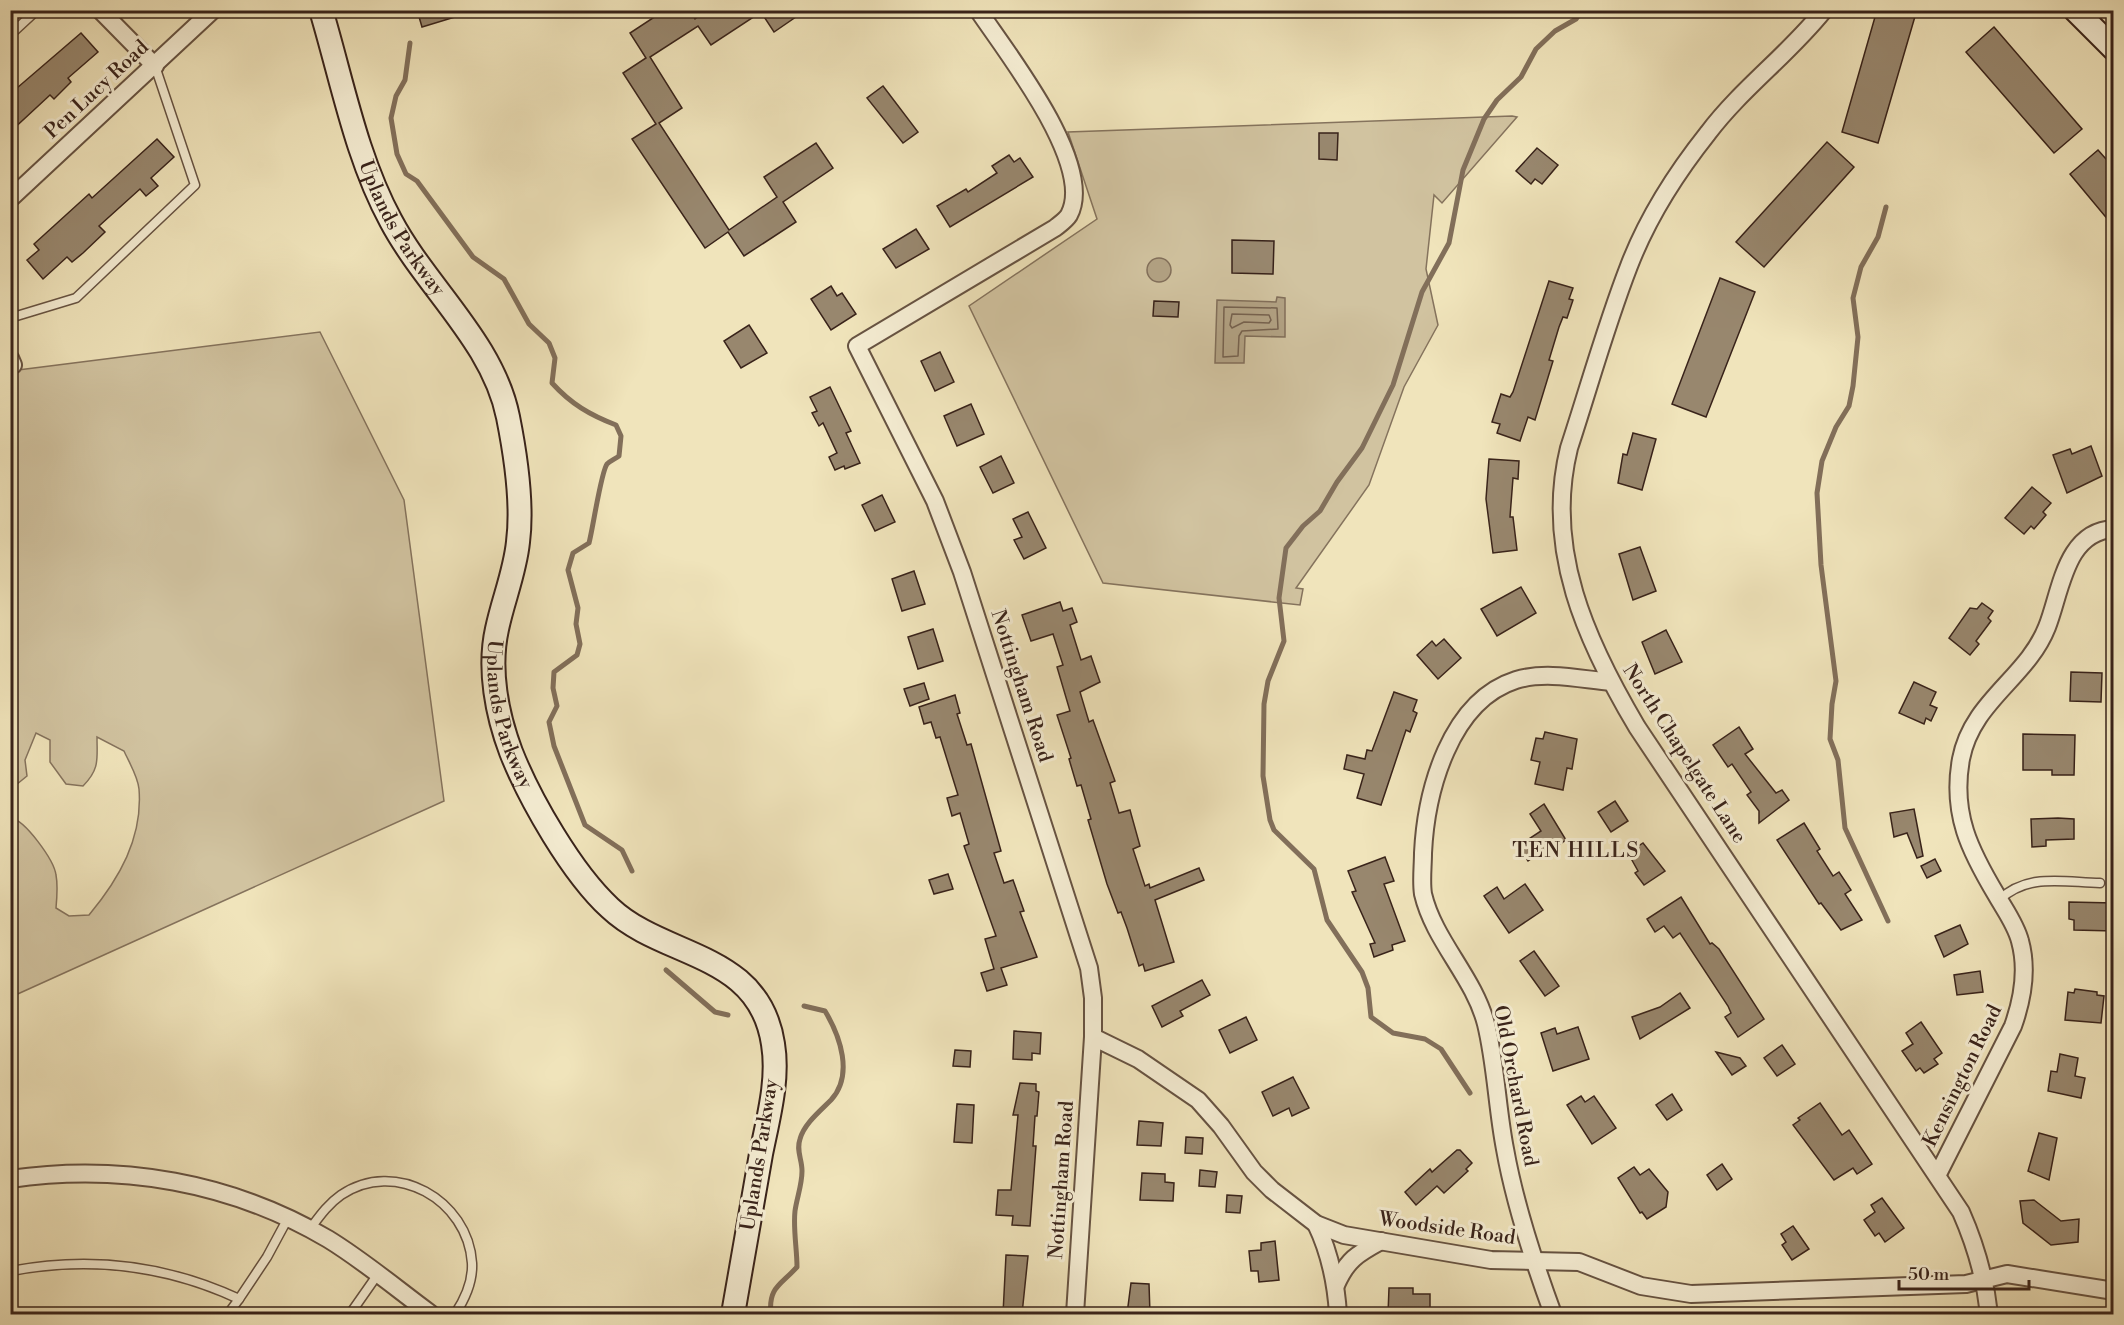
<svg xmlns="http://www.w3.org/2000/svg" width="2124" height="1325" viewBox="0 0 2124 1325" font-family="'Libre Bodoni',serif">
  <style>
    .green { fill: #d1c3a0; stroke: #85735d; stroke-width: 1.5 }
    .water { fill: #b2a284; stroke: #826f5a; stroke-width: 1.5 }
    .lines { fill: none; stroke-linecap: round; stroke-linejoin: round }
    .shore { stroke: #76624f; stroke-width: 1.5 }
    .stream { stroke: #826f5a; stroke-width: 5 }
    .building { fill: #98876e; stroke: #39231a; stroke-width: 1.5 }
    .lane-casing { stroke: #675342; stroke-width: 11 }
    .street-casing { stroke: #675342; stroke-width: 20 }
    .secondary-casing { stroke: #39231a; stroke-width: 26 }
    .lane { stroke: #f5edd3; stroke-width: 8 }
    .street { stroke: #f5edd3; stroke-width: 16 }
    .secondary { stroke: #f5edd3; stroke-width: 22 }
    .labels { text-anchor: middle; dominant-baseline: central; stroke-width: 6; stroke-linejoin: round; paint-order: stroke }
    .street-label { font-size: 20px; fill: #39231a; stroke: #f5edd3 }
    .neighbourhood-label { font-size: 21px; letter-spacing: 1.5px; fill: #39231a; stroke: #f5edd3 }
  </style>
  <rect width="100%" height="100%" fill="#f0e4bb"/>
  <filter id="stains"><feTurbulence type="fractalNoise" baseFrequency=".00333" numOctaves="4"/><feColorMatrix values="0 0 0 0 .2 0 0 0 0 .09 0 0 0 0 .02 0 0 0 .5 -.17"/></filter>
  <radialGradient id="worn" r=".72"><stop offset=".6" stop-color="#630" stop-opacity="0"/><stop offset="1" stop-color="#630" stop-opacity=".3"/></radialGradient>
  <g class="green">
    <polygon points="1512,116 1517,117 1442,203 1434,195 1426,269 1438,325 1404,387 1369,485 1296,588 1303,589 1300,605 1103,583 969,306 1097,219 1068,132"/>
    <path d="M320,332L404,500L444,801L11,997L10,882L16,861L11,842V818C25,820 54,860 56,875C58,885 57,897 56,908L69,916L89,915C119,879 143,838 139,789C138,777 129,762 124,751L97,737C97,759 100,769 83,786L66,784L50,762V740L36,733L25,760L27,776L11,789V375L18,370Z"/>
  </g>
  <g class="water">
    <circle cx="1159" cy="270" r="12"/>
    <polygon points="1277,297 1285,298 1285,337 1245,336 1244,363 1215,363 1217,300 1276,302"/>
  </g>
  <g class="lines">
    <g class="shore">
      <polygon points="1224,307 1277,308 1278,329 1242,331 1239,336 1238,356 1223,357"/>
      <polygon points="1232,314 1269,315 1271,320 1269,323 1244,322 1232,328 1230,325"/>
    </g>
    <g class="stream">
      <path d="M410,43L405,80L396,96L391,118L397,154L406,174L417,181L473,257L504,279L529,324L549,343L555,358L552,383C571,404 590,415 616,425L621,436L619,456C615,459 610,461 607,464C601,472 593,528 589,543L573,553L568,570L578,608L576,624L580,644L577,655L554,672L553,688L557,706L549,722L554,746L574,797L585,825L622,850L632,871"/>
      <polyline points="1886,207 1878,237 1861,267 1853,298 1858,337 1853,386 1849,406 1836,427 1822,461 1817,493 1821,565 1836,681 1832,704 1830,739 1838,760 1845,828 1888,921"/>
      <polyline points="666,970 715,1012 728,1015"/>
      <polyline points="1470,1093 1441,1049 1425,1039 1393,1033 1371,1017 1368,988 1362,972 1327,920 1314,869 1274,830 1270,820 1263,776 1264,704 1268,681 1284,641 1279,598 1286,548 1303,526 1320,511 1337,482 1362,448 1393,385 1422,292 1449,243 1463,170 1484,119 1497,100 1521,77 1536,49 1555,31 1576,19 1582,10"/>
      <path d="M771,1314C768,1287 781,1285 797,1267C797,1249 793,1229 795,1211C797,1197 802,1185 802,1171C802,1159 796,1151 800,1139C804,1124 820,1111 831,1100C854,1075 840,1036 825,1011L804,1006"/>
    </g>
  </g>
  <g class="building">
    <polygon points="417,10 465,10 465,14 422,27"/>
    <polygon points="665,10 690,10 695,19 707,10 806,10 774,32 761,12 711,45 698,26 650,57 682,108 659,123 729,230 777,197 764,177 816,143 833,168 783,202 796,222 744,256 728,232 705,248 632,139 656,124 623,73 646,58 630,33"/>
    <polygon points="1877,10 1905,10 1916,13 1878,143 1842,132"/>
    <polygon points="1994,27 2082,129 2054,153 1966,52"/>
    <polygon points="81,33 98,52 68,78 71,82 54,99 50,95 10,132 10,94"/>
    <polygon points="883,86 918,132 903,143 867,98"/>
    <polygon points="1319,133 1338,133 1337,160 1319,159"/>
    <polygon points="157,139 174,157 151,178 158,186 146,196 140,189 99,226 105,232 83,253 72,262 67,257 43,279 27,260 39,250 34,244 89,194 92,198"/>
    <polygon points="1827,142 1854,167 1764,267 1736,242"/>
    <polygon points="1537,148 1558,165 1542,184 1535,179 1531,184 1516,171"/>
    <polygon points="2098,150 2114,168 2114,227 2070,174"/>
    <polygon points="1009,155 1014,162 1020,158 1033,177 950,227 937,206 966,189 968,192 997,173 992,166"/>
    <polygon points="916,229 929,249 896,268 883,249"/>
    <polygon points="1232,240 1274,241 1273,274 1232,273"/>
    <polygon points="1720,278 1755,292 1706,417 1672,404"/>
    <polygon points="1549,281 1573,288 1569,299 1573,300 1567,318 1563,317 1559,327 1549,360 1553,361 1535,420 1528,417 1520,441 1497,433 1500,424 1492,422 1501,394 1510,397 1513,392"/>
    <polygon points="831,286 837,296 842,293 856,314 831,330 811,299"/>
    <polygon points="1154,301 1179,302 1178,317 1153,316"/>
    <polygon points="749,325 767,353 741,368 724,341"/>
    <polygon points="940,352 954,382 935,391 921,361"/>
    <polygon points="830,387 851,431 846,433 860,463 845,469 844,466 835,470 829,457 837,453 823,423 819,426 812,413 817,411 810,397"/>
    <polygon points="971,404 984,434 957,446 944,416"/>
    <polygon points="1633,433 1656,439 1642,490 1618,483 1623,454 1627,455"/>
    <polygon points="2091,446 2102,476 2067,493 2053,455 2070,449 2072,454"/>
    <polygon points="1001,456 1014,483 993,493 980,467"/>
    <polygon points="1489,459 1519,461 1518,479 1513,478 1510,517 1513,517 1517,550 1493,553 1486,499"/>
    <polygon points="2032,487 2051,503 2043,512 2046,515 2034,529 2031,526 2024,534 2005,518"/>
    <polygon points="882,495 895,522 875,531 862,505"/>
    <polygon points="1028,512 1046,548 1024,559 1014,540 1022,537 1013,519"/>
    <polygon points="1640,547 1656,591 1633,600 1619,554"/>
    <polygon points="914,571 925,604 902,611 892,579"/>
    <polygon points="1521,587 1536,613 1497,636 1481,609"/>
    <polygon points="1060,602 1063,611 1072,608 1077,622 1070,625 1081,660 1091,656 1100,682 1080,692 1089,722 1093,720 1115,781 1110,783 1119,813 1130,810 1140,846 1133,849 1145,886 1149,884 1150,888 1199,868 1204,880 1155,900 1174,962 1145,971 1143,964 1139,966 1127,928 1121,912 1118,913 1107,884 1088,820 1091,819 1081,785 1077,786 1069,759 1071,758 1057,715 1070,711 1057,667 1063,665 1053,634 1031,641 1022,615"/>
    <polygon points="1982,603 1993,611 1988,618 1991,621 1976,641 1979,644 1970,655 1949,638 1970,608 1977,609"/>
    <polygon points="933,629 943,661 918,669 908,637"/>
    <polygon points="1666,630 1682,662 1655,674 1642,642"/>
    <polygon points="1444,639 1461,658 1438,679 1417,655 1432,641 1436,646"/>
    <polygon points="2071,672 2102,673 2101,702 2070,701"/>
    <polygon points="1914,682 1936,692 1930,705 1937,708 1931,721 1926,718 1924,724 1899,713"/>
    <polygon points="924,683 929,699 910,706 904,689"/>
    <polygon points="1394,692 1417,700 1413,711 1417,713 1410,732 1406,730 1381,805 1357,798 1364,774 1344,769 1347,755 1365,759 1367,750 1372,751"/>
    <polygon points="955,695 960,713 957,714 967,745 971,744 1001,851 994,853 1004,883 1013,880 1024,911 1020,912 1037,957 1001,968 1007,985 987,991 981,973 994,969 985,939 996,936 964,846 969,844 960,813 952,816 947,798 958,795 940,737 936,738 931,722 924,724 919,707"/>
    <polygon points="1739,727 1753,749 1745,754 1776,793 1782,790 1789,800 1759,823 1759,811 1747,795 1751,792 1732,764 1728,767 1713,745"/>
    <polygon points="1545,732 1577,739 1572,769 1567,768 1563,790 1535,784 1540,762 1531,760 1536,738 1543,739"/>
    <polygon points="2023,734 2075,735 2074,775 2052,775 2052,770 2023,770"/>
    <polygon points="1615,801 1628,821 1611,832 1598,812"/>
    <polygon points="1544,804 1566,840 1554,848 1552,844 1528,861 1518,846 1541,831 1530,814"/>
    <polygon points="1914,809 1923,856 1917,858 1907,833 1894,837 1890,813"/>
    <polygon points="2058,818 2074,819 2074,839 2046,840 2046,846 2032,847 2031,819"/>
    <polygon points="1804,823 1820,849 1817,851 1833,876 1839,872 1851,890 1845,894 1862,920 1841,930 1821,903 1819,904 1777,840"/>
    <polygon points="1643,843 1665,871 1644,885 1635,873 1638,871 1628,853"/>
    <polygon points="1385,857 1394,881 1384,884 1405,941 1392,945 1393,950 1374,957 1370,944 1375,943 1352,892 1356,891 1348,871"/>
    <polygon points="1935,859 1941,871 1927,878 1921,866"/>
    <polygon points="948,874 953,889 934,894 929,880"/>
    <polygon points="1525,884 1543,910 1509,933 1484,896 1497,887 1504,899"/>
    <polygon points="1681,897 1710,944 1712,943 1719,949 1764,1019 1738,1037 1725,1017 1731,1013 1728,1006 1680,933 1673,938 1664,926 1655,932 1647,919"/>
    <polygon points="2069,902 2114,903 2114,931 2074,930 2074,920 2069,919"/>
    <polygon points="1960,925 1968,944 1944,957 1935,936"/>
    <polygon points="1534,951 1559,986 1545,996 1520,961"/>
    <polygon points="1980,971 1983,992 1957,995 1954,975"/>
    <polygon points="1202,980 1210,995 1180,1011 1183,1016 1162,1027 1152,1006"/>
    <polygon points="2075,989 2097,992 2097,995 2104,996 2101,1023 2065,1020 2068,992 2074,993"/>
    <polygon points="1680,993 1690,1008 1640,1039 1632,1017 1660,1007"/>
    <polygon points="1246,1017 1257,1040 1230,1053 1219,1030"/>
    <polygon points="1921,1022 1942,1053 1934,1059 1938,1064 1924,1073 1920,1068 1916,1071 1902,1051 1913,1044 1906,1033"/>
    <polygon points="1578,1027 1589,1059 1553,1071 1541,1033 1555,1028 1557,1034"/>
    <polygon points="1014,1031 1041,1033 1040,1054 1032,1053 1032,1060 1013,1059"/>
    <polygon points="1782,1045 1795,1064 1777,1076 1764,1058"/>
    <polygon points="955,1050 971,1051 970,1067 953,1066"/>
    <polygon points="1716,1052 1740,1058 1746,1066 1732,1075"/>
    <polygon points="2060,1054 2078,1058 2075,1076 2085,1078 2081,1098 2048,1091 2051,1071 2057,1072"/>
    <polygon points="1293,1077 1309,1108 1292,1116 1289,1108 1273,1116 1262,1092"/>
    <polygon points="1020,1083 1036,1084 1036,1091 1039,1092 1037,1116 1035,1116 1033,1146 1036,1146 1030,1226 1012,1225 1013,1216 996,1215 998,1190 1011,1190 1018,1115 1013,1115"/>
    <polygon points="1672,1094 1682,1110 1667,1120 1656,1105"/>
    <polygon points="1581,1096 1585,1102 1594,1096 1616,1128 1592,1144 1567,1105"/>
    <polygon points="1820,1103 1842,1135 1849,1130 1872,1164 1857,1174 1853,1168 1834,1180 1793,1125 1800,1120 1798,1118"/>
    <polygon points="957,1104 974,1105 972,1143 954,1142"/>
    <polygon points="1139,1121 1163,1123 1161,1146 1137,1145"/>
    <polygon points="2039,1133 2057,1138 2049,1180 2028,1171"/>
    <polygon points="1186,1137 1203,1138 1202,1154 1185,1153"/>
    <polygon points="1457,1150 1460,1150 1472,1163 1466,1169 1468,1171 1444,1193 1437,1186 1416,1205 1405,1192 1430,1169 1432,1172"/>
    <polygon points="1722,1164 1732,1179 1717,1190 1707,1175"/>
    <polygon points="1634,1167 1640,1175 1649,1169 1668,1192 1666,1207 1647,1219 1642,1212 1640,1213 1618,1178"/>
    <polygon points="1200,1170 1217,1172 1215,1187 1199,1186"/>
    <polygon points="1142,1173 1165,1174 1165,1182 1174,1183 1173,1201 1140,1200"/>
    <polygon points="1227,1195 1242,1196 1240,1213 1226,1212"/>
    <polygon points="1882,1198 1904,1228 1885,1242 1879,1233 1875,1236 1864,1220 1875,1212 1871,1205"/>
    <polygon points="2034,1200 2061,1221 2079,1219 2078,1242 2051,1245 2023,1223 2020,1201"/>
    <polygon points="1793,1226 1809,1249 1792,1260 1782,1245 1786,1242 1781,1234"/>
    <polygon points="1275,1241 1279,1280 1259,1282 1258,1271 1251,1271 1249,1251 1261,1250 1261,1243"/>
    <polygon points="1006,1255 1028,1256 1022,1314 1003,1314"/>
    <polygon points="1131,1283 1149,1284 1150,1314 1127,1314"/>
    <polygon points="1389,1288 1413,1288 1413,1294 1430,1294 1430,1309 1413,1309 1413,1314 1388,1314"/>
  </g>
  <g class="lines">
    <g class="lane-casing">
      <g id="lane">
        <polyline points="10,35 37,10"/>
        <polyline points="10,318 76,298 195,185 155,66"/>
        <path d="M1999,900C2028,873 2062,882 2100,883"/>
        <path d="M310,1229C319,1217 328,1204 341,1195C395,1158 468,1200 472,1263C473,1282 465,1299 455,1314"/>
        <path d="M11,1271C90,1256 166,1265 239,1299L267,1257L288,1218"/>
        <polyline points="228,1314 239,1299"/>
        <polyline points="350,1314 378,1274"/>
      </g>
    </g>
    <g class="street-casing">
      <g id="street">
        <polyline points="100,10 155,66"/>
        <path d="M978,10C1006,52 1096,165 1069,215C1066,220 1060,224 1055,228L857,346L935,501L962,572L1089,968L1093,998V1037L1075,1314"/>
        <path d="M1824,10C1789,54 1742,88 1708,133C1677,172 1647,219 1629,266C1606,325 1589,387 1569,448C1544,549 1586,641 1637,727L1961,1212C1976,1246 1985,1277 1989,1314"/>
        <polyline points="10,199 213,10"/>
        <polyline points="10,358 13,365"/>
        <polyline points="1093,1037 1138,1059 1198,1100 1221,1126 1254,1172 1272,1190 1316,1224 1344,1235 1491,1260 1579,1262 1641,1286 1691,1294 1966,1284 2007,1274 2114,1291"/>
        <path d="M1938,1174L2013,1026C2023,998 2028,970 2020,941C2016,925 2005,910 1997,896C1970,851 1951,814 1961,759C1972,701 2027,678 2047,627C2061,592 2065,531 2114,529"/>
        <path d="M10,1179C121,1163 231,1182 328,1239C364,1261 397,1289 431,1314"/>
        <path d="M1316,1224C1330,1253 1336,1282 1338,1314"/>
        <path d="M1336,1285C1347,1260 1357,1254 1381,1241"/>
        <path d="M1553,1314C1535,1265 1514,1200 1505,1149C1497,1108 1496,1065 1486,1024C1474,977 1434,941 1423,894C1421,881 1423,866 1423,853C1426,791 1450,701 1516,680C1546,671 1580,679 1611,682"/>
      </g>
    </g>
    <g class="secondary-casing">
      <g id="secondary">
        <path id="s1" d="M321,10C342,80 356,157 391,221C426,287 493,342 508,417C516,457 523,503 518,542C515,572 503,600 497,629C488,669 497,715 511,752C530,800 572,873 610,908C664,959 759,951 773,1044C779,1080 768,1119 761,1154C752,1207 742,1261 733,1314"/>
        <polyline points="2075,10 2114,49"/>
      </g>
    </g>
    <use href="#lane" class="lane"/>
    <use href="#street" class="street"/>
    <use href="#secondary" class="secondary"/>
  </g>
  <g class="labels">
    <g class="street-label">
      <text transform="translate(97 90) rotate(-43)">Pen Lucy Road</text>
      <text stroke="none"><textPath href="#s1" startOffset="234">Uplands Parkway</textPath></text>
      <text transform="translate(1021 686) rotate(72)">Nottingham Road</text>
      <text stroke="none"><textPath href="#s1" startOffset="756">Uplands Parkway</textPath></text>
      <text transform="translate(1684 754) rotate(57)">North Chapelgate Lane</text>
      <text transform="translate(1963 1076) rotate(-64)">Kensington Road</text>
      <text transform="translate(1515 1086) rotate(79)">Old Orchard Road</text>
      <text transform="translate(760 1155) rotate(-81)">Uplands Parkway</text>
      <text transform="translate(1062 1180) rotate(-86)">Nottingham Road</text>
      <text transform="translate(1447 1229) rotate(8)">Woodside Road</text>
    </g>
    <g class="neighbourhood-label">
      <text x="1576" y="851">TEN HILLS</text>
    </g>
  </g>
  <rect width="2124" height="1325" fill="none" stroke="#f0e4bb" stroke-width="36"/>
  <rect x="12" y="12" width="2100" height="1301" fill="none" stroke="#39231a" stroke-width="3"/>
  <rect x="18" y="18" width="2088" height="1289" fill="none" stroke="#39231a" stroke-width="1.5"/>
  <path d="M1899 1280v9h130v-9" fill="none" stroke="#39231a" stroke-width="3"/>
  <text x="1908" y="1280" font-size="18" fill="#39231a" stroke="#f5edd3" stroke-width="4.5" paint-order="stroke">50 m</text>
  <rect width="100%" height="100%" filter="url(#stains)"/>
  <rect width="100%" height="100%" fill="url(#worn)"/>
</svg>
